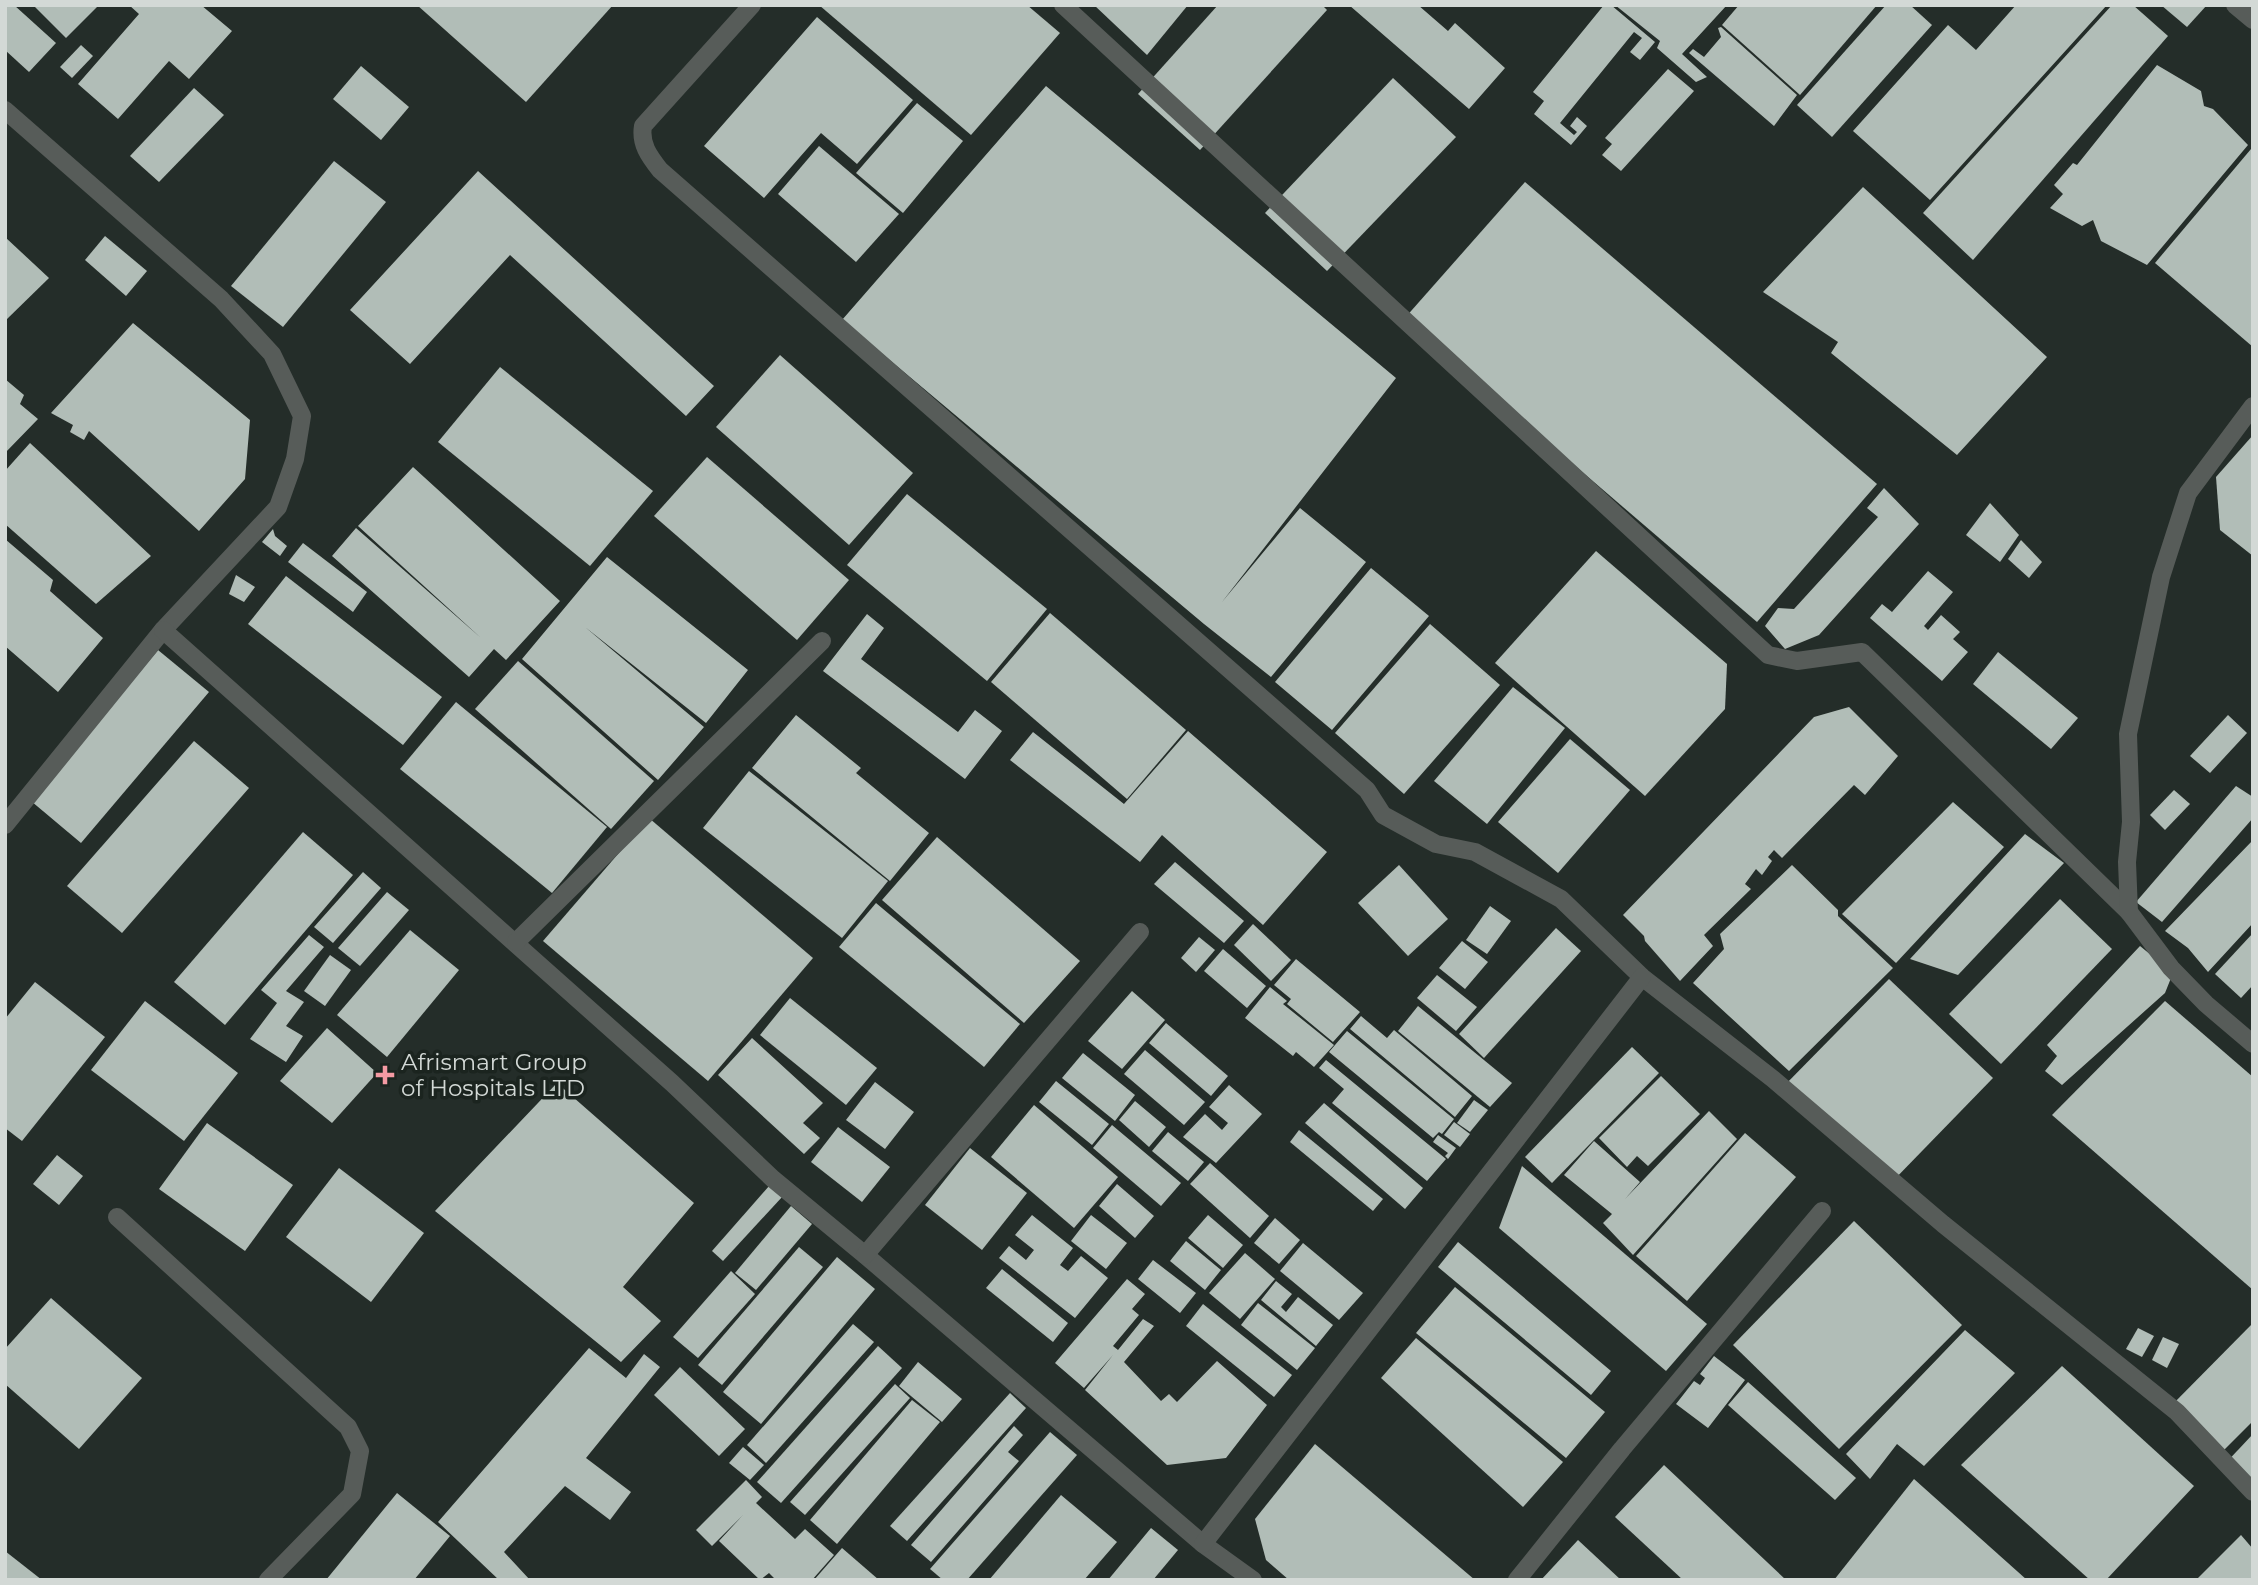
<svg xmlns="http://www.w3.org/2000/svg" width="2258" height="1585" viewBox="0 0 2258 1585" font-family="Montserrat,sans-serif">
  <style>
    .building { fill: #b1bdb7 }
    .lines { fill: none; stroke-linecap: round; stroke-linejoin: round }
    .service { stroke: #575c59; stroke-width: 18 }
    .minor { stroke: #575c59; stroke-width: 18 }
    .poi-dot { fill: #f49aa3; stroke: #1b241f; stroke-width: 2.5 }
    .labels { text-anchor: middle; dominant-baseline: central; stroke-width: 7; stroke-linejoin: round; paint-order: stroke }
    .poi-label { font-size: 23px; fill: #d3d9d6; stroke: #1b241f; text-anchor: start }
  </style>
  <rect width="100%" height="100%" fill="#242d29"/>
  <g class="building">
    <polygon points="5,5 14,5 56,43 29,72 5,50"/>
    <polygon points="33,5 99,5 66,38"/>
    <polygon points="129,5 201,5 232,31 189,79 169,61 118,119 78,84 139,14"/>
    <polygon points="417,5 613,5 526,102"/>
    <polygon points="819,5 1027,5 1060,33 971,135"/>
    <polygon points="1094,5 1188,5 1147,55"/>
    <polygon points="1218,5 1322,5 1327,10 1200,150 1138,94"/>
    <polygon points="1349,5 1418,5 1448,31 1455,23 1505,68 1469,109"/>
    <polygon points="1604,5 1611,5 1655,42 1640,60 1630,52 1642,38 1634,32 1560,123 1574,135 1577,132 1570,126 1577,117 1587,126 1571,145 1534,114 1544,101 1533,92"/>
    <polygon points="1615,5 1727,5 1682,54 1707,77 1696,82 1657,48 1660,41"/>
    <polygon points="1739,5 1877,5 1800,95 1722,25"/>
    <polygon points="1886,5 1910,5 1932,25 1832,137 1797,105"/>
    <polygon points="2016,5 2107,5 1930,200 1853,131 1948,25 1976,50"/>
    <polygon points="2112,5 2133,5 2168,36 1973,260 1923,213"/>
    <polygon points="2161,5 2207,5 2187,27"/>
    <polygon points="817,17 913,100 857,164 821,133 764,198 704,146"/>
    <polygon points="1721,27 1797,95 1774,126 1689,53 1693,49 1704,57 1721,37 1718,28"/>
    <polygon points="81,45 93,56 72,78 60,67"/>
    <polygon points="2157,65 2201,91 2204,106 2213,109 2248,145 2147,265 2101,241 2093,220 2082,226 2050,208 2063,194 2054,185 2073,163 2077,165"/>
    <polygon points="361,66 409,107 381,140 333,99"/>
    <polygon points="1668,69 1694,91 1621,171 1602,155 1612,144 1605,138"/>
    <polygon points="1393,78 1456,137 1327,271 1265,213"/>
    <polygon points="1046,86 1396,378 1222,602 1300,508 1366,562 1271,677 1204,624 842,320"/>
    <polygon points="194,88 224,115 159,182 130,156"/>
    <polygon points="917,103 963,141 903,213 856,173"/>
    <polygon points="819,146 899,214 856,262 778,194"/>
    <polygon points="2251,149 2253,150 2253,347 2155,263"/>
    <polygon points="334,161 386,202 283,327 231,286"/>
    <polygon points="478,171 714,386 686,416 510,255 410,364 350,310"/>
    <polygon points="1525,182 1877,484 1757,622 1404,319"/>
    <polygon points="1863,187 2047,357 1957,455 1831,353 1838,342 1763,292"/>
    <polygon points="105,236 147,271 126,296 85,260"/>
    <polygon points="5,237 49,278 5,321"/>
    <polygon points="133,323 250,420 245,479 199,531 89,431 84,440 70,432 73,425 51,413"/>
    <polygon points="780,355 913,473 849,545 716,427"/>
    <polygon points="500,367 653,491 590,566 438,442"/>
    <polygon points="5,379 24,395 20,404 38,419 5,453"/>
    <polygon points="2253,435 2253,556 2220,530 2216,477"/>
    <polygon points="30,443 151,556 96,604 5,524 5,471"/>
    <polygon points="707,457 849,580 797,640 654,516"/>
    <polygon points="413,467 560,601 506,660 494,649 469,677 332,556 356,528 481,638 358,526"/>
    <polygon points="1884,488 1919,524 1819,635 1785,649 1765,626 1778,608 1794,609 1878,517 1867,508"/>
    <polygon points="907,494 1047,609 987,681 847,565"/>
    <polygon points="1990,503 2019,535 2000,562 1966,535"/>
    <polygon points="273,529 275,536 287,546 280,556 262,542"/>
    <polygon points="5,539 53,580 50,591 103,638 58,692 5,646"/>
    <polygon points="2021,540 2042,562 2029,578 2008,559"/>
    <polygon points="303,543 367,592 353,612 288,562"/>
    <polygon points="1596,551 1727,664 1725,709 1645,796 1495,663"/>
    <polygon points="607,557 748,670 706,723 585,627 704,727 658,780 522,659"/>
    <polygon points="1371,568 1429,616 1332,730 1275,682"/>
    <polygon points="1928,571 1953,592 1924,626 1928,630 1941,615 1960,632 1953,639 1968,652 1942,681 1870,618 1882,604 1892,612"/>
    <polygon points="236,575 255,587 244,602 229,594"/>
    <polygon points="286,576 442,697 403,745 248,624"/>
    <polygon points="1050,613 1186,730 1127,799 991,682"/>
    <polygon points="867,614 884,628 861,659 958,732 975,710 1002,731 965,779 823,671"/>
    <polygon points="1430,624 1500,685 1404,794 1335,733"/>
    <polygon points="158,650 209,692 81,843 31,801"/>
    <polygon points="1998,652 2078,718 2051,749 1973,684"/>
    <polygon points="518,661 654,781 611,829 475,709"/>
    <polygon points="1513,687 1565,728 1487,824 1434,781"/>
    <polygon points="456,702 607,827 552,893 400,769"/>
    <polygon points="1849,707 1898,756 1865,795 1854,785 1782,858 1774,850 1768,857 1772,861 1762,875 1756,869 1745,884 1751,889 1704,935 1713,946 1680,981 1645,941 1644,936 1623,915 1814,717"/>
    <polygon points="796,715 861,768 856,773 929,833 890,881 752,768"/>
    <polygon points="2228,715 2247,733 2210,773 2190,756"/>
    <polygon points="1188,731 1327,852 1263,925 1162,835 1140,862 1010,760 1033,732 1124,804"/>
    <polygon points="1570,739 1630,790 1558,873 1498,822"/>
    <polygon points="194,741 249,788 122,933 67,886"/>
    <polygon points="749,771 888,881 842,938 703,828"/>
    <polygon points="2236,786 2253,797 2253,818 2162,922 2136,902"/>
    <polygon points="2174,790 2190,804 2165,830 2150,815"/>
    <polygon points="1953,802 2004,847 1896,963 1842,914"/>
    <polygon points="649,818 813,958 708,1081 543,941"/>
    <polygon points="303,832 353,875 225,1025 174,982"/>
    <polygon points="2025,834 2064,863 1958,975 1910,959"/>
    <polygon points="937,837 1080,961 1024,1023 882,900"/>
    <polygon points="2253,840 2253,923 2208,972 2188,948 2165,931"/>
    <polygon points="1175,862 1244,921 1224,943 1154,884"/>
    <polygon points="1399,865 1448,919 1408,956 1358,903"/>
    <polygon points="1792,865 1838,910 1838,916 1893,968 1789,1071 1693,983 1724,949 1720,934"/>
    <polygon points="363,872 381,888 333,943 314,927"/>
    <polygon points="387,892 409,910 360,966 338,948"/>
    <polygon points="2060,899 2112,949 2001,1064 1949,1014"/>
    <polygon points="876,903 1020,1024 984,1067 839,947"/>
    <polygon points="1490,906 1511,921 1487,954 1466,940"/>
    <polygon points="1253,924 1291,960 1271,981 1234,945"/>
    <polygon points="1556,928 1581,951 1484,1058 1459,1034"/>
    <polygon points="410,930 459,970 387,1057 337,1015"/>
    <polygon points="2253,933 2253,985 2241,998 2215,974"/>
    <polygon points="309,935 324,947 286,991 304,1002 286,1026 303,1036 286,1062 250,1039 277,1003 261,990"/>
    <polygon points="1199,937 1215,950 1196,972 1181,958"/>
    <polygon points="1462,941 1488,962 1465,989 1439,968"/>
    <polygon points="2140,946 2173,973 2165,993 2062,1085 2045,1071 2057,1056 2047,1045"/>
    <polygon points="1223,949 1266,986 1247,1008 1204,971"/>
    <polygon points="330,955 351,970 325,1006 304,991"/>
    <polygon points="1296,959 1360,1012 1333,1042 1287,1004 1291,999 1274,985"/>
    <polygon points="1437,975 1477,1007 1456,1031 1417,998"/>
    <polygon points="1889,979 1993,1078 1889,1185 1781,1089"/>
    <polygon points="35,982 105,1037 22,1141 5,1128 5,1019"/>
    <polygon points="1270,987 1287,1001 1283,1004 1334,1045 1314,1067 1296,1052 1293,1056 1245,1018"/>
    <polygon points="1132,991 1165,1020 1122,1069 1088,1041"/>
    <polygon points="790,998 877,1068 846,1105 760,1035"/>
    <polygon points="145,1001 238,1073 184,1141 91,1070"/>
    <polygon points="2165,1001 2253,1077 2253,1290 2052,1115"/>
    <polygon points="1418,1006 1512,1083 1490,1107 1398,1031"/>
    <polygon points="1361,1016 1387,1038 1394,1030 1472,1096 1455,1117 1350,1029"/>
    <polygon points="1166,1023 1228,1076 1211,1096 1149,1043"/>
    <polygon points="327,1028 377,1073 332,1123 280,1081"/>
    <polygon points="1347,1031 1454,1119 1442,1134 1439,1132 1433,1138 1329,1052"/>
    <polygon points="752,1038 823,1103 803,1123 820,1138 804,1154 718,1075"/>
    <polygon points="1632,1047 1659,1073 1552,1183 1525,1157"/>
    <polygon points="1145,1050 1205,1102 1184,1125 1124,1074"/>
    <polygon points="1083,1053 1135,1095 1115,1121 1062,1078"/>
    <polygon points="1326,1060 1446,1159 1427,1181 1332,1103 1344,1089 1319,1068"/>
    <polygon points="1661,1076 1700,1114 1648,1166 1637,1156 1627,1167 1599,1138"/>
    <polygon points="1056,1081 1109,1124 1092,1145 1039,1102"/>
    <polygon points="875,1082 914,1112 885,1149 846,1120"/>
    <polygon points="557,1083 694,1203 623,1287 661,1321 621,1362 435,1211"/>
    <polygon points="1229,1085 1262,1114 1216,1163 1183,1137 1205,1114 1222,1130 1228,1123 1209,1107"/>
    <polygon points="1474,1100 1488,1110 1470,1132 1457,1123"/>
    <polygon points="1135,1101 1166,1127 1149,1147 1119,1120"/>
    <polygon points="1324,1103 1423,1188 1405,1209 1305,1123"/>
    <polygon points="1034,1105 1118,1177 1074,1228 991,1157"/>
    <polygon points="1709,1111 1737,1139 1633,1255 1603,1223 1612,1214 1564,1175 1594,1141 1640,1182 1625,1199"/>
    <polygon points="1454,1122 1470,1134 1460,1147 1444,1135"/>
    <polygon points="207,1123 293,1185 245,1251 159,1189"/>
    <polygon points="1112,1125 1181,1183 1161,1206 1093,1148"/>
    <polygon points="838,1127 890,1167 862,1202 811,1162"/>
    <polygon points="1299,1130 1383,1199 1373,1211 1290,1142"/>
    <polygon points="1168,1132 1204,1162 1188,1181 1152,1151"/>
    <polygon points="1745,1133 1796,1177 1687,1301 1636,1256"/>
    <polygon points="1438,1135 1456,1148 1448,1159 1445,1156 1448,1153 1433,1142"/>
    <polygon points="970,1148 1027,1193 982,1250 925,1205"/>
    <polygon points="57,1155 83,1176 59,1205 33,1184"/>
    <polygon points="1210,1163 1269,1216 1250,1238 1190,1184"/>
    <polygon points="1522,1166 1707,1324 1666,1371 1499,1228"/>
    <polygon points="339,1168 424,1233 371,1302 286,1237"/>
    <polygon points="1117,1184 1154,1216 1135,1238 1099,1206"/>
    <polygon points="770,1185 783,1196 723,1261 712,1251"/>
    <polygon points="791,1206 812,1224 756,1290 735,1273"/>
    <polygon points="1032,1215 1073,1248 1060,1265 1068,1271 1081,1256 1108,1278 1075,1318 999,1258 1009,1246 1026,1260 1034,1250 1015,1235"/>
    <polygon points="1091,1215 1127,1243 1106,1269 1071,1241"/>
    <polygon points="1208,1215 1243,1245 1223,1268 1188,1238"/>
    <polygon points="1275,1218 1300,1240 1279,1264 1254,1243"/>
    <polygon points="1854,1221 1962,1325 1839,1449 1733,1345"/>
    <polygon points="1186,1241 1221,1270 1205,1290 1170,1261"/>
    <polygon points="1458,1242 1611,1371 1591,1395 1438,1267"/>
    <polygon points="1303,1243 1363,1293 1339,1320 1280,1271"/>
    <polygon points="799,1247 823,1267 722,1385 698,1365"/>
    <polygon points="1245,1253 1275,1279 1240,1319 1209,1293"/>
    <polygon points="837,1257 875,1289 761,1424 723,1392"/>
    <polygon points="1153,1260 1196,1293 1180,1313 1138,1279"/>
    <polygon points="1002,1269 1068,1323 1053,1342 986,1288"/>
    <polygon points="731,1271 755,1294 698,1358 673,1337"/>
    <polygon points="1127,1279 1145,1294 1132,1309 1139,1315 1113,1346 1118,1350 1143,1319 1154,1326 1124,1362 1161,1401 1169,1394 1177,1402 1217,1361 1267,1405 1226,1458 1167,1465 1085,1390 1113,1355 1084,1388 1055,1363"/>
    <polygon points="1276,1281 1292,1294 1281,1307 1286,1312 1298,1297 1333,1325 1316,1346 1261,1300"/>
    <polygon points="1455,1287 1605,1412 1566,1458 1416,1333"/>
    <polygon points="51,1298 142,1378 79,1449 5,1384 5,1349"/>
    <polygon points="1258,1303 1315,1348 1297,1370 1241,1325"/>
    <polygon points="1203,1304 1292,1375 1274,1397 1186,1326"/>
    <polygon points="2253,1323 2253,1421 2218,1456 2167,1410"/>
    <polygon points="853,1324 874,1342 766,1463 747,1445"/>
    <polygon points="2138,1328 2154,1336 2142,1357 2126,1349"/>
    <polygon points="1965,1330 2015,1373 1924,1466 1897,1444 1870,1479 1846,1454"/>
    <polygon points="2163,1337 2179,1344 2167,1368 2152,1360"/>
    <polygon points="1416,1338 1563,1462 1523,1507 1381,1378"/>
    <polygon points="878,1346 902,1368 781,1503 757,1482"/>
    <polygon points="589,1348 626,1378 644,1354 660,1367 586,1458 631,1492 610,1520 565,1486 504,1552 530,1580 499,1580 438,1522"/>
    <polygon points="1714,1356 1745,1380 1708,1428 1676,1404 1694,1381 1700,1385 1705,1378 1700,1374"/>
    <polygon points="918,1362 962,1399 942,1422 899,1386"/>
    <polygon points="2062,1366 2194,1486 2106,1580 2090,1580 1961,1465"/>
    <polygon points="680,1367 745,1429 719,1456 654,1395"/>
    <polygon points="1748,1382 1856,1478 1835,1500 1728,1405"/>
    <polygon points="895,1384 910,1398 805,1515 790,1502"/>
    <polygon points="1010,1393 1026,1408 907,1541 890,1526"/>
    <polygon points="912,1400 940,1422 837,1544 810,1520"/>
    <polygon points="1014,1426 1023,1435 1008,1452 1019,1461 931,1562 911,1545"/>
    <polygon points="1050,1432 1077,1455 967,1580 943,1580 930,1569"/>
    <polygon points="2253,1434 2253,1494 2222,1467"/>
    <polygon points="1315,1444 1475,1580 1289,1580 1266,1560 1255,1519"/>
    <polygon points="743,1447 764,1465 750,1480 729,1463"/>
    <polygon points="1664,1465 1786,1580 1683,1580 1615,1517"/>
    <polygon points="1914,1479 2027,1580 1834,1580"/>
    <polygon points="746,1480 762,1497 756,1503 795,1539 805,1529 834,1555 812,1580 776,1580 769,1573 760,1580 719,1541 743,1515 712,1546 696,1530"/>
    <polygon points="397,1493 450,1536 414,1580 326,1580"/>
    <polygon points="1061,1495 1117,1542 1084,1580 989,1580"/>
    <polygon points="1151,1528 1178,1550 1153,1580 1108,1580"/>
    <polygon points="2241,1535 2253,1549 2253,1580 2196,1580"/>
    <polygon points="1578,1540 1621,1580 1541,1580"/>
    <polygon points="842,1548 879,1580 814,1580"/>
    <polygon points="5,1551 42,1580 5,1580"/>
  </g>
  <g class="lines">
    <polyline class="service" points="2235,5 2253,20"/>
    <g class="minor">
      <path d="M752,5L643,126C640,144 649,156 660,170L1367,790L1383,815L1436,844L1475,852L1561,899L1642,977L1773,1079L1943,1224L2177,1412L2253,1492"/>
      <polyline points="1063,5 1768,655 1797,661 1862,652 2129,912"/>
      <polyline points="5,110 221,299 272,354 302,416 295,459 278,507 163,630 5,825"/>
      <polyline points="2253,406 2188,493 2161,577 2128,734 2131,822 2127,862 2129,912 2171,968 2206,1004 2253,1044"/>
      <polyline points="163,630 672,1083 773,1179 865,1255 1203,1544 1253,1580"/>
      <polyline points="516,942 822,641"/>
      <polyline points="117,1217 348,1427 360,1451 352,1494 268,1580"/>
      <polyline points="865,1255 1140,932"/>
      <polyline points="1203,1544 1642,977"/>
      <polyline points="1517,1580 1622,1449 1822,1211"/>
    </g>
  </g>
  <path class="poi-dot" d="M381.5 1064.5h7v7h7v7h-7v7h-7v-7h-7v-7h7z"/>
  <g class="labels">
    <g class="poi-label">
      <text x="401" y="1062">Afrismart Group<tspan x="401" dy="26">of Hospitals LTD</tspan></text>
    </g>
  </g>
  <rect width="2258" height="1585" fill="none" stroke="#d3d9d6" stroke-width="14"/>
</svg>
